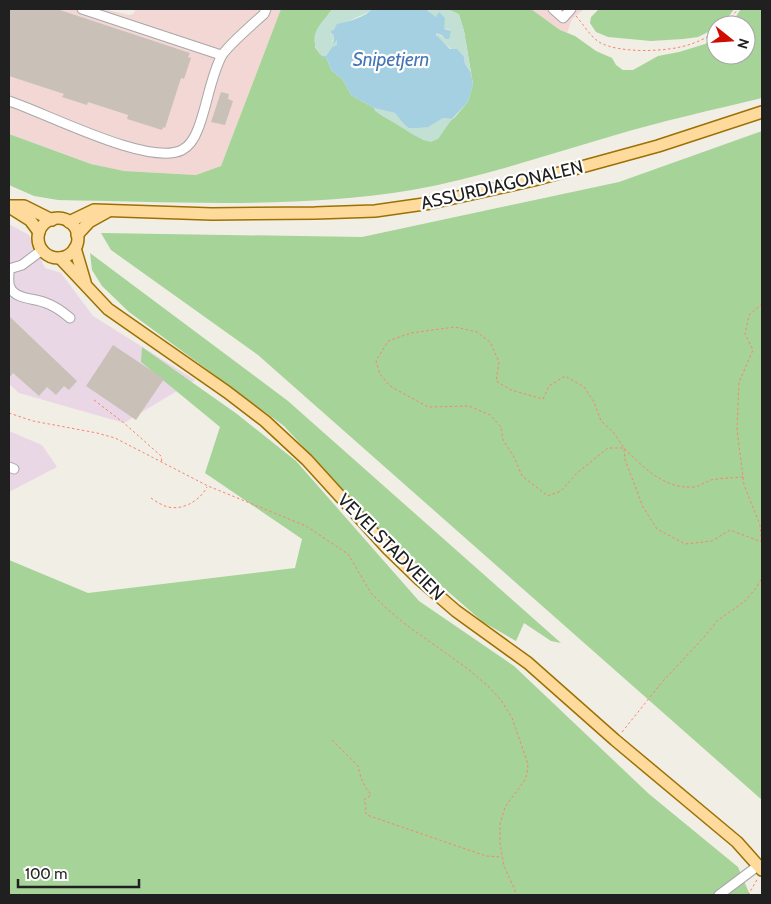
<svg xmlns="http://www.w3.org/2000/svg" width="771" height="904" viewBox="0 0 771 904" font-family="Cabin,sans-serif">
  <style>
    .commercial { fill: #f3d7d4 }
    .industrial { fill: #ead7e6 }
    .forest { fill: #a6d398 }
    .wetland { fill: #c2e0d4 }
    .water { fill: #a4d0e1 }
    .building { fill: #c9c1b8 }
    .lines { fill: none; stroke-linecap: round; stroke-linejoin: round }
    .minor-casing { stroke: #a7a7a7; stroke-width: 11 }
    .major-casing { stroke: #9c7100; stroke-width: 14 }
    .path { stroke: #ff8169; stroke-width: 1; stroke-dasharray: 2.5 2.5; stroke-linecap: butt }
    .minor { stroke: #fff; stroke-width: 9 }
    .major { stroke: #ffda9d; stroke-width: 11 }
    .labels { text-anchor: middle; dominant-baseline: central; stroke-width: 4.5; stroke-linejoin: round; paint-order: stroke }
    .street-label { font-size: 18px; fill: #202020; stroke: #fff }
    .water-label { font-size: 19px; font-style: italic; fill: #4577b6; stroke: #fff }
  </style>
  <rect width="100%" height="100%" fill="#f1eee6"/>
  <g class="commercial">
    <polygon points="9,9 104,9 129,15 133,14 136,9 281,9 221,166 196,175 123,171 91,164 9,134"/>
    <polygon points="531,9 584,9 572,19 567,33 560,30"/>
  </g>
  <g class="industrial">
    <polygon points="9,224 29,235 45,268 61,273 93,316 195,380 124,423 19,393 9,384"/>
    <polygon points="9,431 42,445 57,467 9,492"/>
  </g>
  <g class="forest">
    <path d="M281,9H333L329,13L315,47L320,54L327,59L331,70L343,80L351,95L374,108C380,120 424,133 438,138L449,122L455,117L468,102L473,84L464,31L459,15L448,9H531L560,30L575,36L596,51L612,58L616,65L623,70H633L658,56L679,52L705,44L716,37V55H746V25H730L741,9H762V98C712,110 662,121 612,136C546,155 480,178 412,190C299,209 173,202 58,200L34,196L9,185V134L91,164L124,171L196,175L221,166Z"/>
    <polygon points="599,9 734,9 727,19 720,25 716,25 716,28 698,37 683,39 651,41 608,37 596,32 590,23 591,17"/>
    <polygon points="762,131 762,800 258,355 111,250 101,233 362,237 619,182"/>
    <polygon points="90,253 288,401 561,643 551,641 524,623 516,641 483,622 391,542 284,426 129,312 102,286 92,270"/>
    <polygon points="142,347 237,414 296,461 419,601 514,666 649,794 738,867 750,895 9,895 9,560 88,593 295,568 302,539 205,473 220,427 141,362"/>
  </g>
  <g class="wetland">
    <path d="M333,9H372L369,12L335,27L330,33L334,36L332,42L337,40V46L332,47L326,56H322C305,37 320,24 333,9Z"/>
    <path d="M428,9H448L459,14L464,31L471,73L465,64L464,57C454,51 446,45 437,38V33L441,36L449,37L450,30L444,29L443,22L429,12Z"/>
    <polygon points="374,108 395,113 409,128 425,127 443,118 452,119 438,139 431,142 423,140 412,134 375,111"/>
  </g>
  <path class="water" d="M372,9H428V11L436,17L439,12L445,18L444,29L451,31L449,39H446L443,36L437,33L436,35L450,49H457L464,57L465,64L471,73L473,84L468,102L452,119L443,118L428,127L418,128H409L404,124L395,113L374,108L351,95L343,80L331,70L327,59L322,56H326L332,47L337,45V40L333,44L334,36L330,32L334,29L337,24C347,22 366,17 372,9Z"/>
  <g class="building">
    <polygon points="9,9 57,9 190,53 188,57 191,58 184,79 181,78 165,128 163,127 162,130 127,119 128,115 88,102 87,105 62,97 64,94 9,76"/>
    <polygon points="221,92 229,94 228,99 233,101 225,125 211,122"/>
    <polygon points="9,316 77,381 69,390 64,386 56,395 47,387 39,396 13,373 9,378"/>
    <polygon points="113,345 164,379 136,420 86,386"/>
  </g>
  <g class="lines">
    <g class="minor-casing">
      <g id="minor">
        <polyline points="82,9 221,55"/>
        <polyline points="553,9 563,18 571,9"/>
        <path d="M9,101C46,113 149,167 182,150C190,146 195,137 198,129C207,106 210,79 221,57C225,48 255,22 264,14L266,9"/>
        <polyline points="9,269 22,265 42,250"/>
        <path d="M9,271C9,276 8,283 10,287C15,300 36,298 46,303C55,306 63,312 70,318"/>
        <polyline points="9,467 14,469"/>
        <polyline points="719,895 759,865"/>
      </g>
    </g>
    <g class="major-casing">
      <g id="major">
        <polyline points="9,206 24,206 52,220"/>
        <polyline points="11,208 30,220 39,232"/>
        <circle cx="58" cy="238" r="20"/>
        <polyline points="69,222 94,210 212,214 315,213 375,211 431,203 534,180 658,146 762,112"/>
        <polyline points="77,235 89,222 107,212"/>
        <polyline points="75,248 85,282"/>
        <polyline points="60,258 108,309 227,392 265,421 307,460 388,549 419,579 456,611 528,663 615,740 737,842 762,870"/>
      </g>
    </g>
    <g class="path">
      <path d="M576,16C583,24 590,36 599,42C619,54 670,52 691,44C700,41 708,37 716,32"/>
      <polyline points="725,25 738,9"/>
      <polyline points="762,304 749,315 745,334 753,350 739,382 737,430 744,485 760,525 762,552"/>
      <polyline points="94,400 124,423 161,456 162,463"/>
      <polyline points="9,413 33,421 97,433 115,438 208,486 306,526 348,554 371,593 385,607 405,624 468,669 488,686 501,700 512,718 528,764 527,774 525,780 505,807 500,824 500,843 504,866 517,895"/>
      <path d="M743,477C732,478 721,478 711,480C705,482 699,487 693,487C664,489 643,467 624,448H608L577,473L561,491L548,496L522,476L514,457L503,440L501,427L490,415L469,406L428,407L390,386L380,374L376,361L388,341L411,333L455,327L477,332L490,342L499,362L496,381L511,390L543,399L549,386L565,376L584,387L594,402L601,421L614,433L624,448L625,460L643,507L657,529L685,544L712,541L730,530L762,542"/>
      <path d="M151,498C155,501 160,504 165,506C181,512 200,501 207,487"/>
      <polyline points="622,732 663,681 705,636 717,621 745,601 756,588 762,578"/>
      <path d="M332,740L358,766C361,780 363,784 371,795L364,800L366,807L365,812L367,815L486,856L502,857"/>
      <polyline points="748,895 758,878"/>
    </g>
    <use href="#minor" class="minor"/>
    <use href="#major" class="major"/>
  </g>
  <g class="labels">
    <g class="street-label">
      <text transform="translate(502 185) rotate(-13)">ASSURDIAGONALEN</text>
      <text transform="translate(391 547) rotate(45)">VEVELSTADVEIEN</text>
    </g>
    <g class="water-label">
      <text x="391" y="59">Snipetjern</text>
    </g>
  </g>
  <rect width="771" height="904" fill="none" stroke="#202020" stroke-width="20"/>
  <g transform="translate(731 40) rotate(107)"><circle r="24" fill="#ffffff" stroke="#a6a6a6"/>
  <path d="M0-4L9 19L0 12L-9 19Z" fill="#d00c00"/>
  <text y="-8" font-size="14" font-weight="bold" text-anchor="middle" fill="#202020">N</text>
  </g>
  <path d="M18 879v8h121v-8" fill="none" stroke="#202020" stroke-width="2.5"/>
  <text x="25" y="879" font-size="15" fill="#202020" stroke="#ffffff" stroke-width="4" paint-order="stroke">100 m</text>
</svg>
